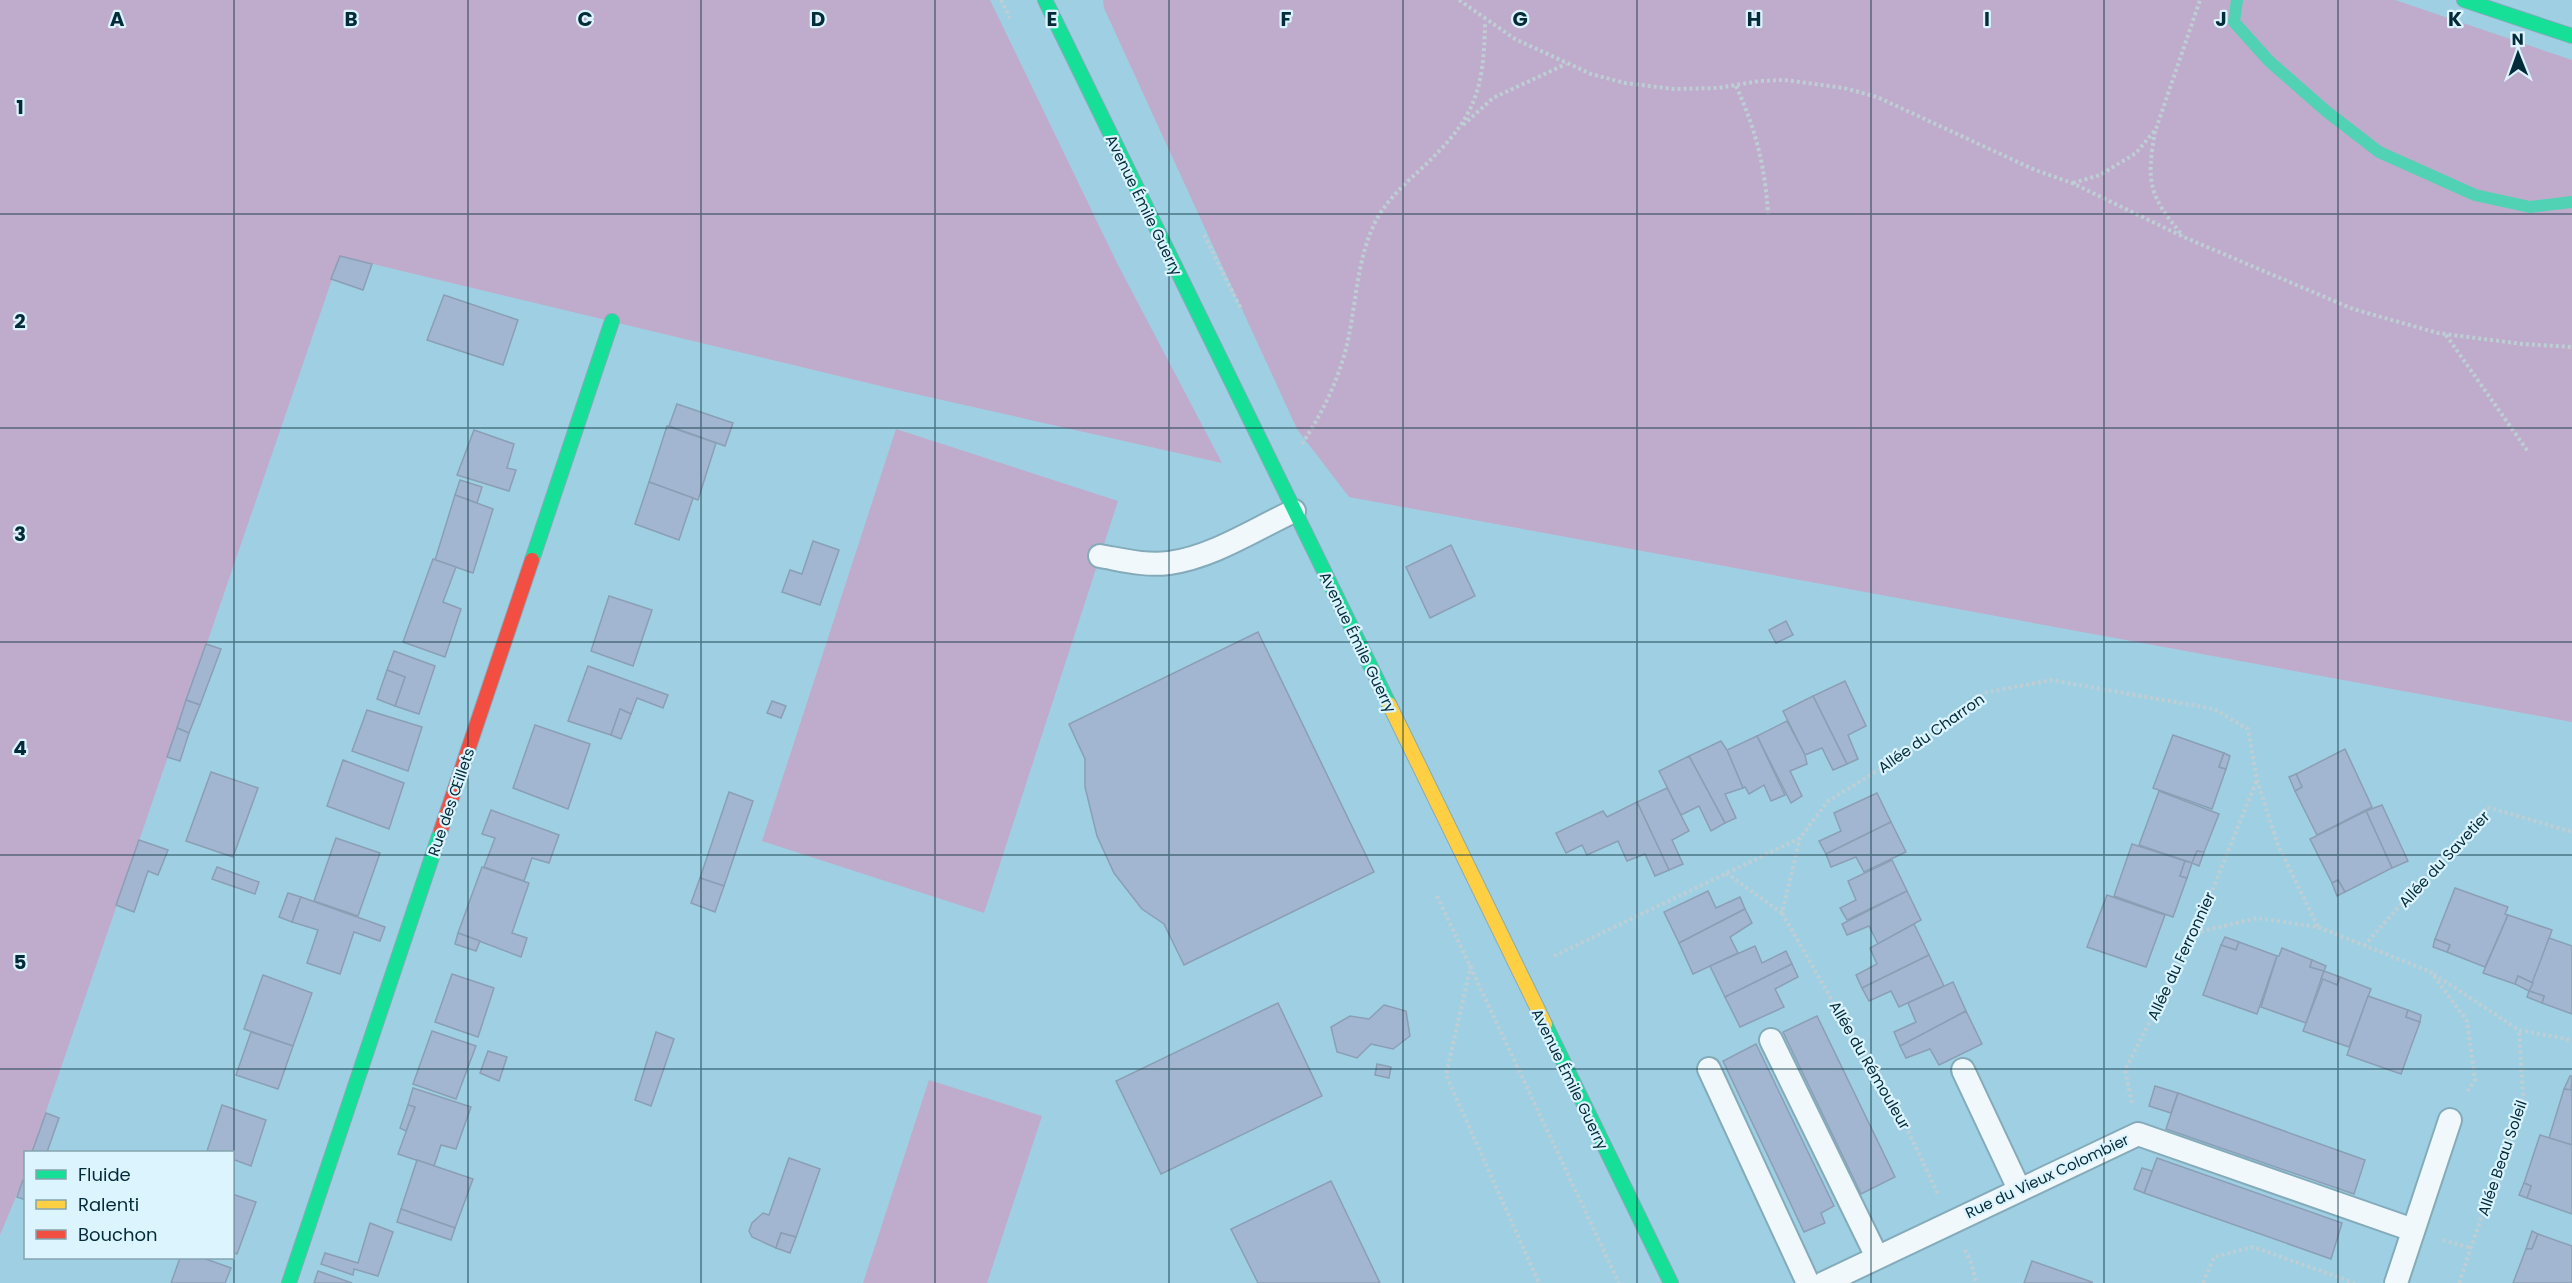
<svg xmlns="http://www.w3.org/2000/svg" width="2572" height="1283" viewBox="0 0 2572 1283" font-family="Poppins,sans-serif">
  <style>
    .green { fill: #bfabcb }
    .lines { fill: none; stroke-linecap: round; stroke-linejoin: round }
    .stream { stroke: #52d2b4; stroke-width: 12 }
    .building { fill: #a2b6d2; stroke: #8a9fb4; stroke-width: 1.5 }
    .lane-casing { stroke: #84abba; stroke-width: 26 }
    .fast-casing { stroke: #84abba; stroke-width: 16 }
    .slow-casing { stroke: #84abba; stroke-width: 16 }
    .jam-casing { stroke: #84abba; stroke-width: 16 }
    .path { stroke: #beced5; stroke-width: 4; stroke-dasharray: 3 3; stroke-linecap: butt }
    .lane { stroke: #f1f8fb; stroke-width: 22 }
    .fast { stroke: #16e098; stroke-width: 14 }
    .slow { stroke: #ffcf43; stroke-width: 14 }
    .jam { stroke: #f24e42; stroke-width: 14 }
    .grid { fill: none; stroke: #032b39; stroke-width: 1.5; stroke-opacity: 0.55 }
    .labels { text-anchor: middle; dominant-baseline: central; stroke-width: 4.5; stroke-linejoin: round; paint-order: stroke }
    .street-label { font-size: 15px; fill: #032b39; stroke: #dbf4fe }
    .grid-label { font-size: 20px; text-anchor: middle; font-weight: bold; fill: #032b39; stroke: #dbf4fe; stroke-width: 4.5; stroke-linejoin: round; paint-order: stroke }
  </style>
  <rect width="100%" height="100%" fill="#9fcfe3"/>
  <g class="green">
    <polygon points="0,0 990,0 1118,265 1222,463 893,389 340,256 32,1152 26,1152 25,1172 23,1180 0,1235"/>
    <polygon points="1103,0 2395,0 2572,60 2572,722 1349,497 1297,429 1104,8"/>
    <polygon points="896,429 1118,501 984,913 762,841"/>
    <polygon points="929,1080 1042,1116 987,1283 863,1283"/>
  </g>
  <g class="lines">
    <polyline class="stream" points="2237,0 2234,22 2269,61 2326,111 2379,152 2475,195 2530,207 2572,202"/>
  </g>
  <g class="building">
    <polygon points="340,256 372,264 363,290 331,279"/>
    <polygon points="444,295 518,320 503,365 427,340"/>
    <polygon points="677,404 733,423 725,446 669,426"/>
    <polygon points="667,426 716,443 698,500 649,482"/>
    <polygon points="474,430 514,444 507,468 516,470 509,491 457,475"/>
    <polygon points="460,480 482,487 477,503 455,495"/>
    <polygon points="649,482 693,498 679,540 635,524"/>
    <polygon points="455,495 493,509 473,573 435,560"/>
    <polygon points="813,541 839,550 820,605 782,592 790,570 802,574"/>
    <polygon points="1451,545 1475,596 1430,618 1406,567"/>
    <polygon points="433,559 456,567 443,602 461,609 445,657 403,642"/>
    <polygon points="609,596 652,610 633,666 591,651"/>
    <polygon points="1786,621 1793,635 1776,643 1769,630"/>
    <polygon points="1258,632 1374,872 1184,965 1164,924 1142,909 1114,873 1097,836 1085,787 1085,759 1069,724"/>
    <polygon points="206,644 221,649 200,705 186,700"/>
    <polygon points="394,651 435,666 419,714 395,706 405,677 387,670"/>
    <polygon points="588,666 668,695 663,708 637,698 631,714 620,709 611,735 568,721"/>
    <polygon points="387,670 405,677 395,706 377,699"/>
    <polygon points="1845,681 1866,726 1848,735 1858,759 1847,764 1813,696"/>
    <polygon points="1813,696 1847,764 1833,770 1822,748 1805,755 1783,711"/>
    <polygon points="186,700 200,705 189,733 177,728"/>
    <polygon points="772,701 786,706 781,718 767,713"/>
    <polygon points="620,709 631,714 621,739 611,735"/>
    <polygon points="367,710 422,727 408,771 352,751"/>
    <polygon points="1787,721 1805,755 1807,764 1790,771 1802,796 1791,803 1757,736"/>
    <polygon points="535,725 590,744 568,809 513,788"/>
    <polygon points="177,728 189,733 180,761 167,757"/>
    <polygon points="2173,735 2224,753 2219,767 2226,769 2212,809 2153,788"/>
    <polygon points="1757,736 1785,795 1771,801 1764,785 1749,794 1745,787 1743,788 1727,750"/>
    <polygon points="1721,741 1727,750 1743,788 1725,794 1736,818 1725,823 1689,756"/>
    <polygon points="2345,749 2372,807 2317,835 2295,791 2302,787 2296,774"/>
    <polygon points="2224,753 2230,756 2226,769 2219,767"/>
    <polygon points="1689,756 1725,823 1711,831 1699,806 1681,815 1659,771"/>
    <polygon points="343,760 404,783 389,829 327,806"/>
    <polygon points="211,772 258,788 233,857 186,841"/>
    <polygon points="2296,774 2302,787 2295,791 2289,777"/>
    <polygon points="1667,788 1689,831 1672,840 1683,864 1669,870 1637,802"/>
    <polygon points="2159,791 2219,814 2204,852 2197,851 2192,863 2139,845"/>
    <polygon points="729,792 753,801 724,886 700,878"/>
    <polygon points="1877,793 1891,822 1826,854 1819,841 1841,831 1834,813"/>
    <polygon points="1637,802 1669,870 1655,876 1645,854 1627,861 1618,841 1587,855 1582,845 1566,853 1556,833 1603,811 1607,817"/>
    <polygon points="2382,805 2408,861 2392,868 2366,811"/>
    <polygon points="491,810 559,835 549,863 532,858 524,881 484,867 495,838 482,834"/>
    <polygon points="2366,811 2392,868 2345,892 2338,880 2332,883 2310,839"/>
    <polygon points="1891,822 1906,852 1864,872 1856,857 1831,867 1826,854"/>
    <polygon points="336,838 380,853 358,916 314,901"/>
    <polygon points="139,840 168,850 158,875 148,871 134,912 116,905"/>
    <polygon points="2132,844 2185,861 2180,876 2187,878 2173,917 2114,896"/>
    <polygon points="2197,851 2204,852 2199,866 2192,863"/>
    <polygon points="1892,860 1907,891 1847,920 1840,908 1856,900 1848,881"/>
    <polygon points="2185,861 2192,863 2187,878 2180,876"/>
    <polygon points="217,867 259,882 255,894 212,879"/>
    <polygon points="482,867 529,883 512,933 527,938 521,957 458,933"/>
    <polygon points="700,878 724,886 715,912 691,903"/>
    <polygon points="2338,880 2345,892 2337,896 2332,883"/>
    <polygon points="2455,888 2508,907 2505,914 2508,915 2485,967 2447,952 2450,945 2435,939"/>
    <polygon points="1708,891 1716,908 1740,897 1745,909 1679,943 1664,912"/>
    <polygon points="1907,891 1921,920 1878,944 1869,926 1847,935 1842,924"/>
    <polygon points="288,893 301,897 292,922 279,917"/>
    <polygon points="2107,895 2165,915 2146,967 2087,947"/>
    <polygon points="301,897 385,927 380,941 354,932 340,974 307,963 318,930 292,922"/>
    <polygon points="1745,909 1752,923 1730,937 1738,953 1693,974 1679,943"/>
    <polygon points="2508,915 2552,930 2533,983 2518,976 2515,984 2483,973"/>
    <polygon points="1914,924 1929,955 1862,988 1856,975 1877,964 1870,948"/>
    <polygon points="458,933 480,941 476,951 455,944"/>
    <polygon points="2225,937 2239,942 2236,950 2221,945"/>
    <polygon points="2549,938 2572,946 2572,1014 2542,1003 2544,996 2529,991"/>
    <polygon points="2435,939 2450,945 2447,952 2433,947"/>
    <polygon points="2239,942 2277,956 2257,1014 2203,995 2221,945 2236,950"/>
    <polygon points="1755,946 1762,963 1786,951 1792,964 1725,997 1710,966"/>
    <polygon points="2282,948 2312,960 2310,967 2324,971 2306,1023 2261,1007 2277,956 2279,956"/>
    <polygon points="1929,955 1944,986 1899,1007 1891,991 1869,1001 1862,988"/>
    <polygon points="2312,960 2326,966 2324,971 2310,967"/>
    <polygon points="1792,964 1798,977 1775,989 1784,1007 1740,1027 1725,997"/>
    <polygon points="2324,971 2340,977 2337,985 2321,979"/>
    <polygon points="452,974 494,988 478,1037 435,1022"/>
    <polygon points="263,975 312,993 293,1046 244,1029"/>
    <polygon points="2518,976 2533,983 2529,991 2515,984"/>
    <polygon points="2340,977 2371,989 2349,1047 2303,1031 2323,979 2337,985"/>
    <polygon points="1953,982 1966,1011 1900,1046 1894,1032 1916,1022 1908,1003"/>
    <polygon points="2529,991 2544,996 2542,1003 2527,997"/>
    <polygon points="2368,996 2408,1010 2406,1017 2420,1022 2401,1074 2347,1055"/>
    <polygon points="1278,1003 1322,1096 1161,1174 1116,1081"/>
    <polygon points="1384,1005 1406,1011 1410,1036 1393,1049 1371,1044 1357,1058 1337,1052 1331,1027 1350,1016 1369,1019"/>
    <polygon points="2408,1010 2421,1015 2420,1022 2406,1017"/>
    <polygon points="1966,1011 1982,1044 1939,1065 1930,1049 1906,1058 1900,1046"/>
    <polygon points="1817,1016 1895,1177 1861,1194 1783,1032"/>
    <polygon points="432,1031 476,1046 456,1099 413,1084"/>
    <polygon points="251,1032 293,1046 278,1089 236,1075"/>
    <polygon points="656,1032 674,1039 651,1106 635,1100"/>
    <polygon points="1756,1044 1834,1206 1821,1213 1825,1223 1804,1232 1723,1061"/>
    <polygon points="488,1051 507,1057 499,1081 480,1073"/>
    <polygon points="1377,1064 1391,1067 1389,1078 1375,1075"/>
    <polygon points="2570,1076 2572,1076 2571,1091 2564,1089"/>
    <polygon points="2155,1086 2178,1093 2171,1113 2149,1106"/>
    <polygon points="413,1088 471,1107 456,1149 441,1145 434,1166 398,1154 415,1107 408,1105"/>
    <polygon points="2564,1089 2572,1090 2572,1145 2549,1138"/>
    <polygon points="2178,1093 2365,1160 2354,1194 2166,1129"/>
    <polygon points="222,1105 266,1120 251,1166 232,1159 232,1152 207,1151"/>
    <polygon points="408,1105 415,1107 406,1131 400,1128"/>
    <polygon points="46,1113 59,1118 47,1152 32,1152"/>
    <polygon points="2540,1135 2572,1145 2572,1214 2527,1198 2531,1186 2524,1183"/>
    <polygon points="789,1158 820,1169 796,1237 781,1233 776,1248 752,1237 749,1231 752,1223 763,1213 769,1215"/>
    <polygon points="2157,1158 2342,1223 2331,1259 2144,1193"/>
    <polygon points="417,1160 473,1179 455,1228 401,1209"/>
    <polygon points="2142,1168 2152,1171 2144,1193 2134,1189"/>
    <polygon points="23,1180 26,1181 26,1200 17,1197"/>
    <polygon points="1331,1181 1380,1283 1258,1283 1231,1229"/>
    <polygon points="2524,1183 2531,1186 2527,1198 2519,1195"/>
    <polygon points="232,1194 256,1202 237,1254 232,1252"/>
    <polygon points="401,1209 455,1228 451,1240 397,1222"/>
    <polygon points="370,1223 393,1232 378,1276 354,1269 353,1275 321,1264 325,1253 358,1263"/>
    <polygon points="2532,1231 2538,1234 2532,1249 2526,1249"/>
    <polygon points="781,1233 796,1237 790,1253 776,1248"/>
    <polygon points="2538,1234 2572,1246 2572,1283 2513,1283 2526,1249 2532,1249"/>
    <polygon points="180,1258 203,1258 231,1268 225,1283 171,1283"/>
    <polygon points="2032,1261 2092,1282 2092,1283 2024,1283"/>
    <polygon points="318,1271 352,1283 314,1283"/>
  </g>
  <g class="lines">
    <g class="lane-casing">
      <g id="lane">
        <path d="M1100,556C1123,560 1145,566 1169,563C1213,557 1255,529 1294,511"/>
        <polyline points="1771,1040 1877,1257"/>
        <polyline points="1709,1069 1808,1283"/>
        <polyline points="1963,1070 2019,1189"/>
        <polyline points="1824,1283 2138,1134 2413,1230"/>
        <polyline points="2396,1283 2450,1120"/>
      </g>
    </g>
    <g class="fast-casing">
      <g id="fast">
        <polyline points="1045,0 1389,704"/>
        <polyline points="2464,0 2572,36"/>
        <polyline points="532,560 612,321"/>
        <polyline points="1545,1024 1671,1283"/>
        <polyline points="289,1283 441,830"/>
      </g>
    </g>
    <g class="slow-casing">
      <polyline id="slow" points="1389,704 1545,1024"/>
    </g>
    <g class="jam-casing">
      <polyline id="jam" points="441,830 532,560"/>
    </g>
    <g class="path">
      <polyline points="1001,0 1010,18"/>
      <polyline points="1459,0 1515,39 1591,74 1625,83 1673,89 1718,88 1759,81 1785,80 1844,88 1877,97 2035,170 2072,183 2186,238 2353,309 2438,333 2522,344 2572,347"/>
      <path d="M1736,86C1756,130 1765,166 1768,214"/>
      <polyline points="1463,125 1493,98 1566,64"/>
      <path d="M2155,131C2146,183 2149,196 2183,236"/>
      <polyline points="2073,183 2100,175 2136,153 2156,129 2200,0"/>
      <polyline points="1204,235 1241,309"/>
      <polyline points="2446,335 2529,453"/>
      <path d="M1302,444C1323,412 1340,377 1348,340C1356,303 1357,264 1372,229C1382,205 1402,186 1421,169C1474,119 1484,94 1485,21"/>
      <polyline points="1726,873 1782,913 1800,838"/>
      <polyline points="1437,896 1619,1283"/>
      <polyline points="1782,913 1833,1002 1894,1101 1938,1194"/>
      <polyline points="2195,933 2257,918 2318,927 2431,972 2467,1021 2475,1080 2466,1094"/>
      <polyline points="2364,946 2487,807 2572,832"/>
      <polyline points="1554,956 1800,838 1828,801 1887,765 1984,693 2051,680 2214,709 2248,729 2257,780 2278,845 2318,927"/>
      <polyline points="1471,965 1446,1075 1539,1283"/>
      <polyline points="2434,974 2519,1030 2572,1040"/>
      <polyline points="2132,1103 2125,1070 2195,933 2257,780"/>
      <polyline points="2443,1240 2471,1248"/>
      <polyline points="1965,1250 1972,1265 1976,1283"/>
      <polyline points="2203,1283 2214,1257 2253,1247 2355,1283"/>
      <polyline points="2459,1283 2523,1095 2519,1030"/>
    </g>
    <use href="#lane" class="lane"/>
    <use href="#fast" class="fast"/>
    <use href="#slow" class="slow"/>
    <use href="#jam" class="jam"/>
  </g>
  <path class="grid" d="M234,0V1283M468,0V1283M701,0V1283M935,0V1283M1169,0V1283M1403,0V1283M1637,0V1283M1871,0V1283M2104,0V1283M2338,0V1283M0,214H2572M0,428H2572M0,642H2572M0,855H2572M0,1069H2572"/>
  <g class="labels">
    <g class="street-label">
      <text transform="translate(1144 205) rotate(64)">Avenue Émile Guerry</text>
      <text transform="translate(1358 642) rotate(64)">Avenue Émile Guerry</text>
      <text transform="translate(1931 733) rotate(-35)">Allée du Charron</text>
      <text transform="translate(451 802) rotate(-71)">Rue des Œillets</text>
      <text transform="translate(2444 859) rotate(-47)">Allée du Savetier</text>
      <text transform="translate(2181 956) rotate(-65)">Allée du Ferronnier</text>
      <text transform="translate(1870 1065) rotate(60)">Allée du Rémouleur</text>
      <text transform="translate(1570 1079) rotate(64)">Avenue Émile Guerry</text>
      <text transform="translate(2502 1158) rotate(-71)">Allée Beau Soleil</text>
      <text transform="translate(2047 1176) rotate(-25)">Rue du Vieux Colombier</text>
    </g>
  </g>
  <g class="grid-label">
    <text x="117" y="26">A</text>
    <text x="351" y="26">B</text>
    <text x="585" y="26">C</text>
    <text x="818" y="26">D</text>
    <text x="1052" y="26">E</text>
    <text x="1286" y="26">F</text>
    <text x="1520" y="26">G</text>
    <text x="1754" y="26">H</text>
    <text x="1987" y="26">I</text>
    <text x="2221" y="26">J</text>
    <text x="2455" y="26">K</text>
    <text x="20" y="114">1</text>
    <text x="20" y="328">2</text>
    <text x="20" y="541">3</text>
    <text x="20" y="755">4</text>
    <text x="20" y="969">5</text>
  </g>
  <rect x="24" y="1151" width="210" height="108" fill="#dbf4fe" stroke="#85a4af" stroke-width="1.5"/>
  <rect x="36" y="1170" width="30" height="9" fill="#16e098" stroke="#85a4af" stroke-width="1.5"/>
  <text x="78" y="1181" font-size="18" fill="#032b39">Fluide</text>
  <rect x="36" y="1200" width="30" height="9" fill="#ffcf43" stroke="#85a4af" stroke-width="1.5"/>
  <text x="78" y="1211" font-size="18" fill="#032b39">Ralenti</text>
  <rect x="36" y="1230" width="30" height="9" fill="#f24e42" stroke="#85a4af" stroke-width="1.5"/>
  <text x="78" y="1241" font-size="18" fill="#032b39">Bouchon</text>
  <g transform="translate(2518 54) rotate(359)" stroke="#dbf4fe" stroke-width="4.5" paint-order="stroke">
  <path d="M0-4.5L10 22L0 15L-10 22Z" fill="#032b39"/>
  <text y="-9" font-size="16" font-weight="bold" text-anchor="middle" fill="#032b39">N</text>
  </g>
</svg>
